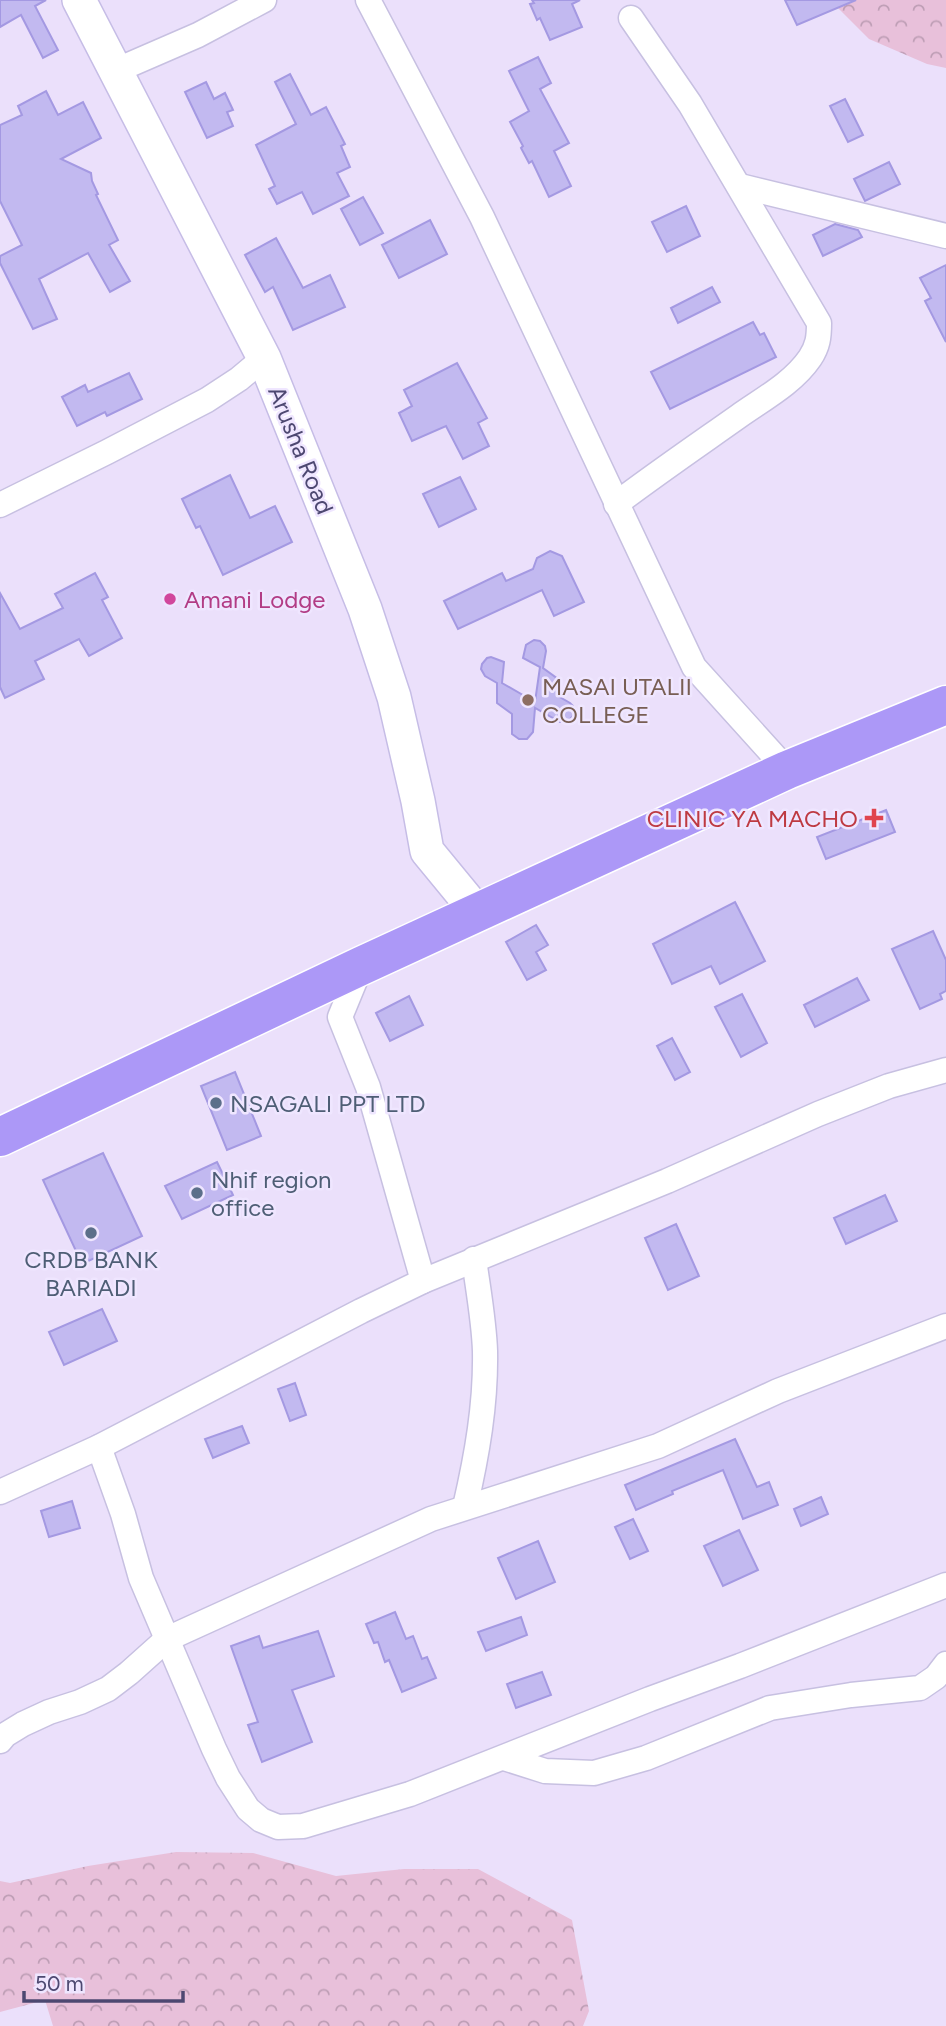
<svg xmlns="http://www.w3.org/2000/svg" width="946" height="2026" viewBox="0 0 946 2026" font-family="Figtree,sans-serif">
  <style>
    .forest { fill: url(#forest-crowns) }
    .building { fill: #c2b9f0; stroke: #a499e2; stroke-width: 2 }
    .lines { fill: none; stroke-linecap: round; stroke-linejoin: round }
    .minor-casing { stroke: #c7c0e1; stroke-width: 27 }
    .secondary-casing { stroke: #c6bde6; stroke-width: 36 }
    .trunk-casing { stroke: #fff; stroke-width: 41 }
    .minor { stroke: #fff; stroke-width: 24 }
    .secondary { stroke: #fff; stroke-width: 33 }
    .trunk { stroke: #ac98f7; stroke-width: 38 }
    .hotel-dot { fill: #d1479c; stroke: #efe6ff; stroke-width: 2.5 }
    .education-dot { fill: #8d6e63; stroke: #efe6ff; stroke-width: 2.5 }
    .health-dot { fill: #e0444e; stroke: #efe6ff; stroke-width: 2.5 }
    .service-dot { fill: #5c6f8a; stroke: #efe6ff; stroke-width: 2.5 }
    .labels { text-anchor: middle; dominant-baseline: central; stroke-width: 5; stroke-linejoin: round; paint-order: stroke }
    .street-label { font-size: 24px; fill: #4d4871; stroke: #efe6ff }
    .hotel-label { font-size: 24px; fill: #b23c85; stroke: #efe6ff; text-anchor: start }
    .education-label { font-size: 24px; fill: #785e54; stroke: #efe6ff; text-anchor: start }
    .health-label { font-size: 24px; fill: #be3a42; stroke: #efe6ff; text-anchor: end }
    .service-label { font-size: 24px; fill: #4e5e75; stroke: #efe6ff; text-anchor: start }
  </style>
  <defs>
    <pattern id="forest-crowns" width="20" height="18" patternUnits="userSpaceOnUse" patternTransform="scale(1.75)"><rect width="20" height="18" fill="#e8c0da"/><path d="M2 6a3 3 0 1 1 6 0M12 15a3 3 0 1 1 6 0" fill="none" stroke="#be9eb5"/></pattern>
  </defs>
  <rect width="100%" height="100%" fill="#ebe0fb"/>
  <g class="forest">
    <polygon points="830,0 946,0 946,68 927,64 869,39"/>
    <polygon points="176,1852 253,1853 336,1876 404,1869 478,1869 572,1920 589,2011 583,2026 53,2026 45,2000 0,2012 0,1881 10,1883 88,1866"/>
  </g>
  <g class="building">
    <polygon points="0,0 46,0 35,6 58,50 43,58 21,15 0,27"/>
    <polygon points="532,0 580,0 572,4 582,27 550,40 540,18 537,20 530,4 534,3"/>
    <polygon points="785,0 856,0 797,25"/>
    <polygon points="538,57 551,83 540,89 569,143 554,151 571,186 549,197 532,161 529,163 521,148 523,146 510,122 529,111 509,71"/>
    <polygon points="290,74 311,115 326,107 345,144 341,146 350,167 337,173 349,196 313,214 302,192 277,204 269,189 275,186 256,145 296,124 275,82"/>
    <polygon points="206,82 214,99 225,93 233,110 227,112 233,126 207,138 185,92"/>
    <polygon points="46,91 58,115 83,102 101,138 61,159 91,173 92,181 98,194 96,195 118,240 109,245 130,281 110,292 88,253 39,279 57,319 33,329 0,263 0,256 22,245 0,201 0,125 22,115 18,106"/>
    <polygon points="845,99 863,135 848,142 830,106"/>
    <polygon points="889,162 900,184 865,201 854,179"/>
    <polygon points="363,197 383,233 360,245 341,209"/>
    <polygon points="686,206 700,236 667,252 652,222"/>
    <polygon points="430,220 447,254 399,278 382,245"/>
    <polygon points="835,224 858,230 862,237 823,256 813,235"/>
    <polygon points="276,238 303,288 330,275 345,307 293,330 273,287 265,292 245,255"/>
    <polygon points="946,265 946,342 925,301 931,298 920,278"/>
    <polygon points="712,287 720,302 678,323 671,308"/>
    <polygon points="753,322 760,335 764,333 776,357 670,409 651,372"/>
    <polygon points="457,363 487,418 478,423 489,446 463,459 446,426 412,441 399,413 412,406 404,390"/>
    <polygon points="129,373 142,399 107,416 105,412 77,426 62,397 85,385 88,392"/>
    <polygon points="230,475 250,518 275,506 292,542 223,575 200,526 196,528 182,499"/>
    <polygon points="460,477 476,509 439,527 423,494"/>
    <polygon points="550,551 562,556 584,602 554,616 542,590 458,629 444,601 502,573 506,581 533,569 537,558"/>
    <polygon points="95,573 108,597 102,600 122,638 89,656 79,639 35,661 44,679 5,698 0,687 0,593 20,629 63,608 55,594"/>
    <polygon points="534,640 540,641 545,646 546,651 543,668 558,679 560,683 558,696 570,703 573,706 574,715 568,721 560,722 535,708 533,732 527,739 519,739 512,734 512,714 497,703 497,683 485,676 481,669 482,664 487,658 491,657 504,662 502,683 535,702 540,667 523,658 526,645"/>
    <polygon points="886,810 895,832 826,859 817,837"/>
    <polygon points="735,902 765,961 720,984 711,966 672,984 653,944"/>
    <polygon points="536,925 548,945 536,952 546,970 527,980 506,942"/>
    <polygon points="933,931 946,960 946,991 940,994 942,999 920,1009 892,949"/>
    <polygon points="857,978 869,1000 815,1027 804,1005"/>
    <polygon points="742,994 767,1043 741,1057 715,1007"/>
    <polygon points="409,996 423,1025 390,1041 376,1013"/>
    <polygon points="672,1038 690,1072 675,1080 657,1046"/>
    <polygon points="235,1072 261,1136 227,1150 201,1086"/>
    <polygon points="103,1153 142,1236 82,1264 43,1180"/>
    <polygon points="217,1162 233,1195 182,1219 165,1186"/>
    <polygon points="885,1195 897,1221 846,1244 834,1218"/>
    <polygon points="676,1224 699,1276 668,1290 645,1238"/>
    <polygon points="102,1309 117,1341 64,1365 49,1332"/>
    <polygon points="295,1383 306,1415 290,1421 278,1389"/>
    <polygon points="242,1426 249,1443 213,1458 205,1439"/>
    <polygon points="735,1439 757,1487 769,1482 778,1505 743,1519 723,1470 672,1491 673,1494 636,1510 625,1485"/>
    <polygon points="821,1497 828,1514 801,1526 794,1509"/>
    <polygon points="72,1501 80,1528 49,1537 41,1511"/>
    <polygon points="633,1519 648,1551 630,1559 615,1527"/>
    <polygon points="739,1530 758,1570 723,1586 704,1546"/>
    <polygon points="538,1541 555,1582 516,1599 498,1558"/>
    <polygon points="395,1612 406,1639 413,1636 422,1659 427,1657 436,1678 402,1692 389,1660 385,1662 378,1642 374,1643 366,1624"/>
    <polygon points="521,1617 527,1635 486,1651 478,1632"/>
    <polygon points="318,1631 334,1676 292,1690 312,1742 262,1762 248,1725 258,1722 231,1646 259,1636 263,1648"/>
    <polygon points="542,1672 551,1695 516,1708 507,1684"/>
  </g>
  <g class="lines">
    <g class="minor-casing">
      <g id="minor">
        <polyline points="368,0 482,217 694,667 787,770"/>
        <polyline points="115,71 198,35 264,0"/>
        <polyline points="740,186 946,236"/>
        <path d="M616,504C657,473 698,445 739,416C763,399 793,383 810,358C818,346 819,337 819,323L690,104L631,18"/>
        <polyline points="0,505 107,452 207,400 239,379 264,358"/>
        <polyline points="361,966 340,1017 368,1087 423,1281"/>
        <polyline points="99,1447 123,1514 141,1578 214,1749 228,1778 248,1809 261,1820 278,1827 303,1826 410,1794 650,1699 740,1666 946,1585"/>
        <polyline points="0,1492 99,1447 361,1311 423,1281 667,1181 818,1114 889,1086 946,1070"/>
        <path d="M465,1507C477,1455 486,1404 485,1351C484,1321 478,1289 474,1259"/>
        <polyline points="0,1741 5,1735 23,1724 49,1712 80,1702 108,1689 129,1673 167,1639 431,1519 658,1446 778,1391 946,1326"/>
        <polyline points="504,1758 545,1771 594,1773 646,1758 770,1708 851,1695 920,1688 936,1677 946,1664"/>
      </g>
    </g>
    <g class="secondary-casing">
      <polyline id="secondary" points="79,0 264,358 365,609 394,697 418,801 427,851 478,913"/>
    </g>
    <g class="trunk-casing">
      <polyline id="trunk" points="0,1137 361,966 787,770 946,705"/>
    </g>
    <use href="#minor" class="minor"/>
    <use href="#secondary" class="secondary"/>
    <use href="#trunk" class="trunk"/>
  </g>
  <circle class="hotel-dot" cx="170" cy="599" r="7"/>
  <circle class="education-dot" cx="528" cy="700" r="7"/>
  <path class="health-dot" d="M870.5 807.5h7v7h7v7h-7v7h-7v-7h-7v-7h7z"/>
  <g class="service-dot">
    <circle cx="216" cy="1103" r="7"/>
    <circle cx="197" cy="1193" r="7"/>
    <circle cx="91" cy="1233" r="7"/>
  </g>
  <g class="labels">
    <g class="street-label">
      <text transform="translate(301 450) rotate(68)">Arusha Road</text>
    </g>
    <g class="hotel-label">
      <text x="184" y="599">Amani Lodge</text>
    </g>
    <g class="education-label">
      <text x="542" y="686">MASAI UTALII<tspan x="542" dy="28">COLLEGE</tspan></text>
    </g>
    <g class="health-label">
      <text x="858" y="818">CLINIC YA MACHO</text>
    </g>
    <g class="service-label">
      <text x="230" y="1103">NSAGALI PPT LTD</text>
      <text x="211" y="1179">Nhif region<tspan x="211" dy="28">office</tspan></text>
      <text x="91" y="1259" text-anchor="middle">CRDB BANK<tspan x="91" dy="28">BARIADI</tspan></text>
    </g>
  </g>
  <path d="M24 1991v10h159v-10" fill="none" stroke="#4d4871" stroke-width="3.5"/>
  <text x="35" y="1991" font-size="21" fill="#4d4871" stroke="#efe6ff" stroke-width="5" paint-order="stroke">50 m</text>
</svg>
